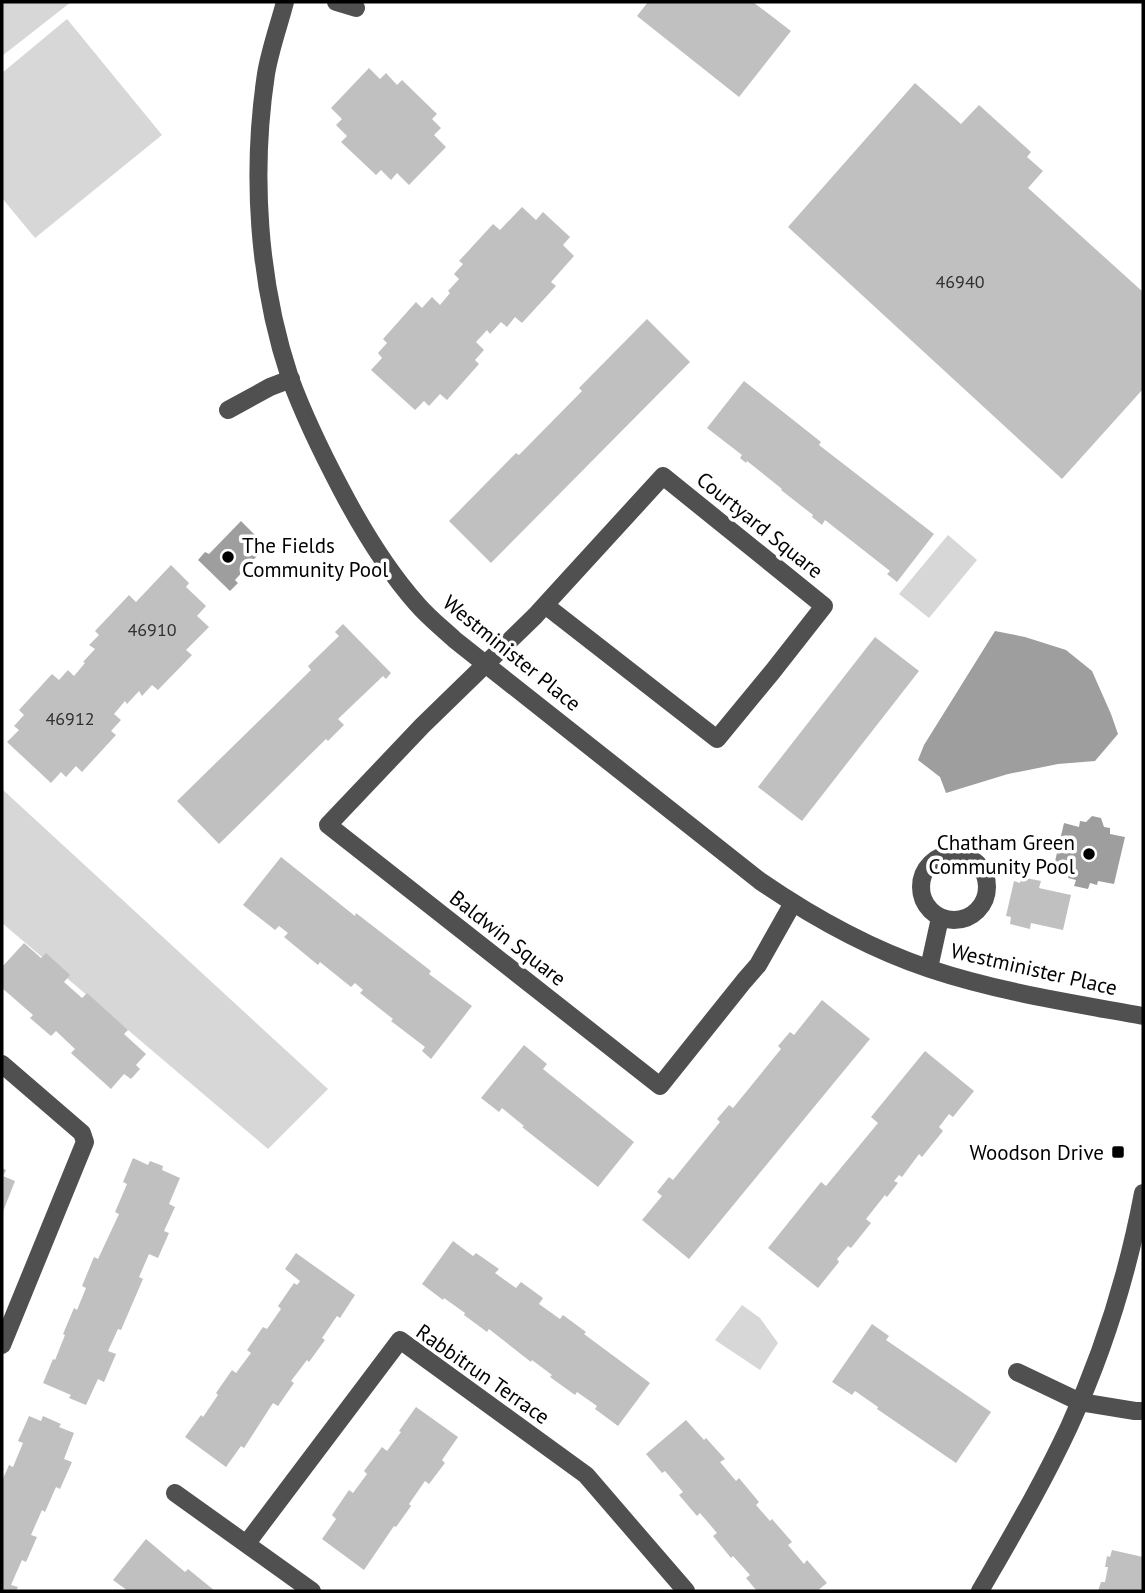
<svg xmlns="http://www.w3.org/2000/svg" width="1145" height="1593" viewBox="0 0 1145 1593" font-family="'PT Sans',sans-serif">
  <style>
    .green { fill: #d7d7d7 }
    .water { fill: #9e9e9e }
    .building { fill: #c0c0c0 }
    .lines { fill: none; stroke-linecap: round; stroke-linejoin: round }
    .minor { stroke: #505050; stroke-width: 18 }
    .poi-dot { fill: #000; stroke: #fff; stroke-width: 2.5 }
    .labels { text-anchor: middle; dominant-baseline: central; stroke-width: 7; stroke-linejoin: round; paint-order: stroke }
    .number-label { font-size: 18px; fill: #303030 }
    .street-label { font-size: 21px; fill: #000; stroke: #fff }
    .poi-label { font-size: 21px; fill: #000; stroke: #fff; text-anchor: end }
  </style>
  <rect width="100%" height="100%" fill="#fff"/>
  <g class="green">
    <polygon points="2,2 71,2 2,56"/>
    <polygon points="67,19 162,135 35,238 2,198 2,73"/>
    <polygon points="948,535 977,560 929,618 899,594"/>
    <polygon points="2,789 328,1089 268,1149 2,923"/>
    <polygon points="742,1305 760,1318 778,1343 760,1370 715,1340"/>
  </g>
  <g class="water">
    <polygon points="241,521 266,546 235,580 238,583 230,591 198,560 205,552 209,554"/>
    <polygon points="995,631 1025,637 1066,650 1092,671 1111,714 1118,734 1095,761 1058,764 1008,774 946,793 940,777 918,760 924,745"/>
    <polygon points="1092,816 1101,818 1104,827 1110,828 1110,834 1125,837 1114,884 1098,881 1097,885 1090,883 1088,889 1074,886 1076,880 1068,878 1069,874 1053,870 1064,823 1079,827 1080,821 1086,822"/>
  </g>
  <g class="building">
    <polygon points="648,2 753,2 791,31 739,97 637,16"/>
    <polygon points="369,68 380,79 386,73 397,85 402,80 437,114 432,119 441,128 434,135 446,147 409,185 397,173 391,180 381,170 376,175 341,142 347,136 336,125 342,119 331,108"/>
    <polygon points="915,83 961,124 979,105 1031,152 1027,157 1043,171 1028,188 1143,292 1143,389 1062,479 788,227"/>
    <polygon points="522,207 536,220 543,212 570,237 563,245 574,256 551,282 556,286 522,323 515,317 507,327 501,322 490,334 487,330 476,342 484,350 475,360 479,364 447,400 440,394 429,406 424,401 415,410 371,370 382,358 378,353 387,343 383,339 416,302 422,308 432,297 440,305 450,293 448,291 459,279 454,274 463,264 459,261 493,224 500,230"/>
    <polygon points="647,319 690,362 491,563 449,521 516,453 519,455 582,391 579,388"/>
    <polygon points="744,381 821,442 819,445 934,534 897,582 887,574 890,571 825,520 822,525 812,517 813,515 781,490 782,489 747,461 746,463 740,458 742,455 707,428"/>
    <polygon points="171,565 189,583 186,587 206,606 197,616 209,627 186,650 192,655 158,690 152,685 142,696 139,691 127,704 125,701 114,714 121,720 111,731 116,735 82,772 76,766 66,777 61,772 51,783 7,742 19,730 14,726 24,715 19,710 52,674 59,680 68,670 74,676 85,663 83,662 95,649 89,645 99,635 95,631 129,595 136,602"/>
    <polygon points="343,624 391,673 386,679 383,676 338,719 344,725 328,741 326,739 219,844 177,801 311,670 308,666 339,636 335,632"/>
    <polygon points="875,637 919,671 802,821 758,787"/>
    <polygon points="281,857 355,916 356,913 431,971 429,974 472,1006 431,1059 422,1051 425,1047 391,1021 393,1019 360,993 363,990 355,983 351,987 320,962 318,965 284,937 288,933 279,926 275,930 243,905"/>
    <polygon points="1021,877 1041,881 1039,888 1071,895 1063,930 1031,923 1030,929 1010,924 1011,917 1006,916 1014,881 1020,883"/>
    <polygon points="24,943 41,958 46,953 70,975 64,982 82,998 87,993 128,1030 124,1034 146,1054 136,1065 140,1069 131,1079 124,1074 111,1089 71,1053 75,1049 56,1031 51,1036 30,1018 33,1015 2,988 2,967"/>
    <polygon points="822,1000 870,1039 689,1259 642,1220 662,1196 657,1192 669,1177 673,1180 720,1122 717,1119 729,1105 733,1108 781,1049 778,1046 790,1032 794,1035"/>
    <polygon points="524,1045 547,1064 543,1069 634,1142 598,1187 522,1127 524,1126 502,1108 499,1112 481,1098"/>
    <polygon points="925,1051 974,1091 953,1117 949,1114 939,1127 943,1131 922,1157 919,1154 902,1177 899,1175 894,1181 898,1183 887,1197 885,1195 866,1219 871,1223 851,1248 848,1246 837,1259 839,1262 818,1288 768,1248 821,1182 826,1186 878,1123 871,1117"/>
    <polygon points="133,1158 148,1165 150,1161 163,1166 162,1170 180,1178 169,1204 175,1207 164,1231 169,1233 158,1258 149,1254 139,1277 143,1279 121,1330 118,1329 108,1351 116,1354 104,1382 98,1379 86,1405 69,1398 71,1395 43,1383 53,1359 55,1360 65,1335 63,1334 74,1308 77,1310 86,1288 82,1286 94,1257 98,1259 119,1214 115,1212 127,1184 123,1182"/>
    <polygon points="2,1168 6,1170 3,1176 15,1181 2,1214"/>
    <polygon points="453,1241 473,1256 476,1253 499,1269 495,1273 516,1288 521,1282 543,1298 539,1304 560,1319 563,1315 586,1332 584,1334 650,1383 618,1426 595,1409 597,1406 577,1392 575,1395 550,1377 552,1375 532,1360 531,1362 489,1329 487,1332 464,1315 465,1313 444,1298 443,1300 422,1284"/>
    <polygon points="296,1253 355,1295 340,1318 337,1316 322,1338 325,1340 309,1362 307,1360 291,1381 294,1383 278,1406 273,1403 244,1448 241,1446 226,1467 185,1437 201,1415 203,1417 218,1395 216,1393 232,1370 236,1373 251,1353 247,1350 263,1327 267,1329 281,1309 278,1306 294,1283 297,1285 300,1281 285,1269"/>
    <polygon points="872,1324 889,1336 886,1340 991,1412 956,1463 877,1409 878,1407 855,1391 852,1395 832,1382"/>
    <polygon points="416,1407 458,1437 442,1460 445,1463 429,1484 425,1481 409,1504 411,1506 396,1527 394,1526 364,1570 322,1539 336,1519 332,1515 349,1490 353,1493 367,1474 364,1471 382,1447 387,1451 401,1432 399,1431"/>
    <polygon points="29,1416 41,1421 43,1416 61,1424 59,1427 74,1433 64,1459 72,1462 60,1489 56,1487 45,1512 42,1510 31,1535 37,1537 26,1562 22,1560 11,1585 18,1587 16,1591 2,1591 2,1481 9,1465 13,1467 23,1443 18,1441"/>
    <polygon points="686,1420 704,1440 706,1438 725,1459 720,1462 736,1481 739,1478 759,1502 756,1505 770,1521 772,1519 792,1542 788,1545 804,1564 807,1560 827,1583 817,1591 757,1591 746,1578 750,1575 733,1556 731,1558 713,1536 717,1533 700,1513 697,1516 679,1495 683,1492 665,1471 662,1473 646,1454"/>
    <polygon points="146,1539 185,1572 188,1569 215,1591 128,1591 113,1580"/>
    <polygon points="1112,1550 1143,1557 1143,1591 1098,1591 1101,1582 1105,1582 1108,1567 1105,1567 1107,1556 1110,1557"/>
  </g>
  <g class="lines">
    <g class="minor">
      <path d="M285,2C279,25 270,50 266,74C251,174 258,282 290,378C304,416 322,453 341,489C362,529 386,569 417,604C428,617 442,628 455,640L760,881C811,916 870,949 930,969C999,992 1072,1003 1143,1016"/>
      <polyline points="336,2 356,8"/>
      <polyline points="228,410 270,387 291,379"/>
      <polyline points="545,605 717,739 773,671 824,606 663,476 545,605 535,616 422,726 328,825 660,1086 744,981 758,965 793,903"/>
      <circle cx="954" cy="887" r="33"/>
      <polyline points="929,968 940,918"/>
      <polyline points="2,1064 82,1133 85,1142 2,1345"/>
      <polyline points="1017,1372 1080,1402 1135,1411 1143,1411"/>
      <polyline points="175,1493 312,1591"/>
      <polyline points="247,1543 400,1340 586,1475 686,1591"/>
      <path d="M980,1591C1011,1537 1043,1483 1069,1427C1103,1353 1128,1273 1143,1193"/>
    </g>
  </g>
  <g class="poi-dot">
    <circle cx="228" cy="557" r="7"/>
    <circle cx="1089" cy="854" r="7"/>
    <rect x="1111" y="1145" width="14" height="14" rx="3.5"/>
  </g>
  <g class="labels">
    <g class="number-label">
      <text x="960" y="281">46940</text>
      <text x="152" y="629">46910</text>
      <text x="70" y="718">46912</text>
    </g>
    <g class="street-label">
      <text transform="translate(760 525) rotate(39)">Courtyard Square</text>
      <text transform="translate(512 653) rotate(39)">Westminister Place</text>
      <text transform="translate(508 938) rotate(38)">Baldwin Square</text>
      <text transform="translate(1034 969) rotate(13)">Westminister Place</text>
      <text transform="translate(483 1374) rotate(35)">Rabbitrun Terrace</text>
    </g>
    <g class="poi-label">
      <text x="242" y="545" text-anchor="start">The Fields<tspan x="242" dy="24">Community Pool</tspan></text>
      <text x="1075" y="842">Chatham Green<tspan x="1075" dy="24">Community Pool</tspan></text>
      <text x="1104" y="1152">Woodson Drive</text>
    </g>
  </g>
  <rect width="1145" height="1593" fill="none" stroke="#000000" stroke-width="7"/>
</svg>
